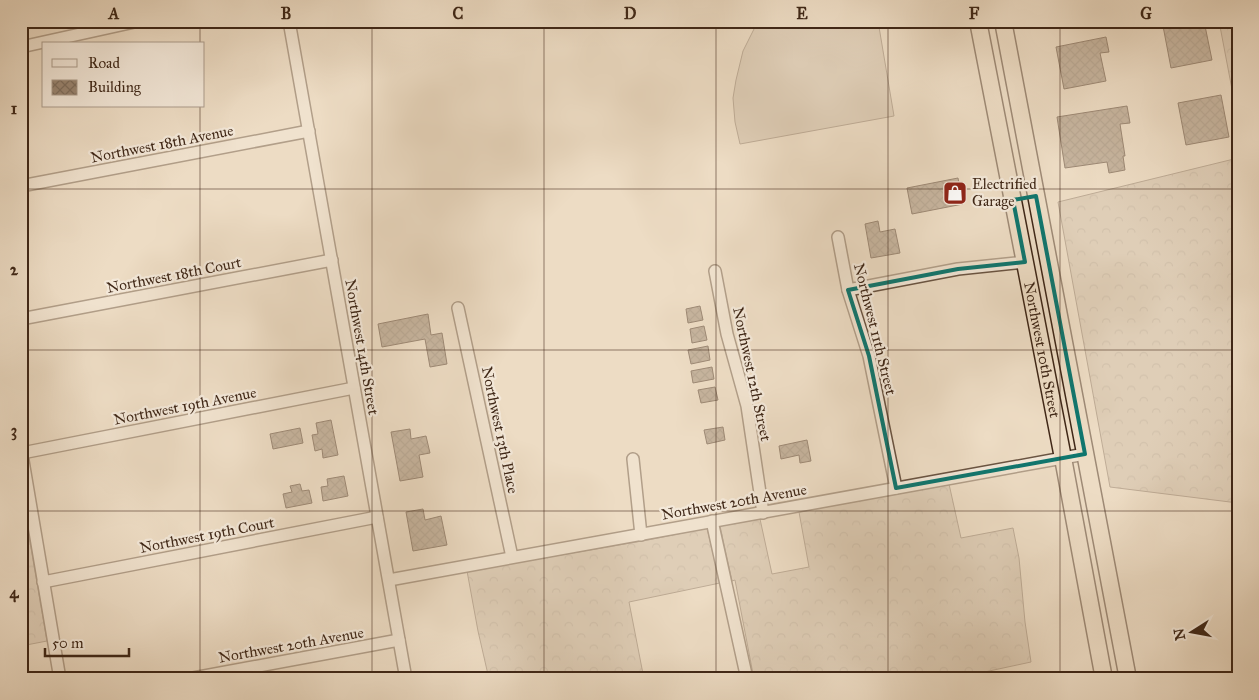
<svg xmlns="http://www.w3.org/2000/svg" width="1259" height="700" viewBox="0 0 1259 700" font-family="'IM FELL Great Primer',serif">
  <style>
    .forest { fill: url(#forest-crowns); stroke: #87725f }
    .pitch { fill: #cfbda7; stroke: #87725f }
    .building { fill: url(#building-cross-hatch); stroke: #3f2717 }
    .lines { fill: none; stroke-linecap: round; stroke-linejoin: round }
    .minor-casing { stroke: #6a5442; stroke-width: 14 }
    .highway-casing { stroke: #3f2717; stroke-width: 19 }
    .minor { stroke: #f3e8d9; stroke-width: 11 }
    .highway { stroke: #eddcc4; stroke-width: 16 }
    .marked { fill: none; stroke: #0f766e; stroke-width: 4; stroke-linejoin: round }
    .grid { fill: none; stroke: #3f2717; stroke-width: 1; stroke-opacity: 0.55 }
    .labels { text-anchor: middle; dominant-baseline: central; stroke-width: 4.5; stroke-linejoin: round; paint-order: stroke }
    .street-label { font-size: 15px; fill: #3f2717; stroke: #f3e8d9 }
    .poi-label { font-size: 15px; fill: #3f2717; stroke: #f3e8d9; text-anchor: start }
    .neatline { fill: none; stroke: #3f2717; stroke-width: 2 }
    .grid-label { font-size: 16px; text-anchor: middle; font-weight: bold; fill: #3f2717 }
  </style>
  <defs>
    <pattern id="forest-crowns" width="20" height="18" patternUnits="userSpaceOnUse" patternTransform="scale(1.25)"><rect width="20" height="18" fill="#cfbda7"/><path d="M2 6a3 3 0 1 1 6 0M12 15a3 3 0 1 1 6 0" fill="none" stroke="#b3a28f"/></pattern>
    <pattern id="building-cross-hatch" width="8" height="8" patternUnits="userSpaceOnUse" patternTransform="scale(1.25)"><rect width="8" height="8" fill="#998571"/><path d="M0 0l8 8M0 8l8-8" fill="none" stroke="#7e6d5c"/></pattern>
  </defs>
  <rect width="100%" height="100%" fill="#eddcc4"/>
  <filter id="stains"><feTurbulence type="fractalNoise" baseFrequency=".004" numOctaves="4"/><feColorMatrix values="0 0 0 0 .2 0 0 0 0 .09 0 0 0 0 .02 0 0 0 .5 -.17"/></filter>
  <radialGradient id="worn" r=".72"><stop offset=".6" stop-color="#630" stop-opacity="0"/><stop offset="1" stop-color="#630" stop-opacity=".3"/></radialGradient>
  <g class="forest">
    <polygon points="1219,21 1238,21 1238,121"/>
    <polygon points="1238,158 1238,503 1110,487 1058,202"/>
    <polygon points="949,484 961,538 1013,528 1019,558 1025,622 1031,662 952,679 754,679 735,580 732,581 720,526 760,519 772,574 809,567 799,512"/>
    <polygon points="21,490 47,641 21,646"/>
    <polygon points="707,528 720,583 629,602 644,679 489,679 478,631 467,571 648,540"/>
  </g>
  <polygon class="pitch" points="759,21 878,21 894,116 740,144 735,122 733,98 736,80 743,51 756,25"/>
  <g class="building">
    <polygon points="1185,21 1204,21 1212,60 1171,68 1163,26"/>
    <polygon points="1106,37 1109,52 1100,53 1106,81 1064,89 1056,47"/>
    <polygon points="1221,95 1229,137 1186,145 1178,103"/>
    <polygon points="1127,106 1130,123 1120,124 1125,156 1123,156 1125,170 1109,173 1107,162 1065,168 1057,117"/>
    <polygon points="958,178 963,204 912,214 907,188"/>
    <polygon points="878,221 880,232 895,229 900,253 871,258 865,224"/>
    <polygon points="700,306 703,320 688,323 686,309"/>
    <polygon points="428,314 431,335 442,333 447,364 430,367 425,339 382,347 378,324"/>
    <polygon points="704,326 707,340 692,343 690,329"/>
    <polygon points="708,346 710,360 691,364 688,350"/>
    <polygon points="712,367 714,379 693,383 691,371"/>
    <polygon points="715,387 718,400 701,403 698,390"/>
    <polygon points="331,420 338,455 323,458 322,449 315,451 312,435 318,434 316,423"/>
    <polygon points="723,427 725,440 707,444 704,430"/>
    <polygon points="300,428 303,443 273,449 270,434"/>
    <polygon points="410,429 411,439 426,436 430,453 419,455 423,477 400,481 391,432"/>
    <polygon points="807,440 811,461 800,463 799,455 781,459 779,446"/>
    <polygon points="344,476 348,496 323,501 321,487 328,486 327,479"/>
    <polygon points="300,484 302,491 309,490 312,503 286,508 283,494 292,492 290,486"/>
    <polygon points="423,509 425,520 441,516 447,545 413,551 406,512"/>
  </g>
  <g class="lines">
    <g class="minor-casing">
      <g id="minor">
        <polyline points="289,21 406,679"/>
        <polyline points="21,47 139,21"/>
        <polyline points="21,186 309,131"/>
        <polyline points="838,237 848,290 869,356 896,488"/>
        <polyline points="715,271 727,334 747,406 763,513"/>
        <polyline points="848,290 958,269 1025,262"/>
        <polyline points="458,308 512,557"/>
        <polyline points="21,319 332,260"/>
        <polyline points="21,449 60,679"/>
        <polyline points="22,453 354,388"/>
        <polyline points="633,459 641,535"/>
        <polyline points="712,521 747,679"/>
        <polyline points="389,580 1085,454"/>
        <polyline points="43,582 377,517"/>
        <polyline points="188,679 399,640"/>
      </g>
    </g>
    <g class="highway-casing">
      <g id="highway">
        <path id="s1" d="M978,21L1063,458L1104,679"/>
        <polyline points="1003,21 1128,679"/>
      </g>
    </g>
    <use href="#minor" class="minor"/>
    <use href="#highway" class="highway"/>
  </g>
  <path d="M0 0H1259V700H0ZM1036,196L1085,454L896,488L869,356L848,290L958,269L1025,262L1013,200Z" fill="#eddcc4" fill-opacity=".55" fill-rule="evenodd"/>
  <path class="marked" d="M1036,196L1085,454L896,488L869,356L848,290L958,269L1025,262L1013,200Z"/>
  <path class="grid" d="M200,21V44M372,21V679M544,21V679M716,21V679M888,21V679M1060,21V679M200,106V679M21,189H1238M21,350H1238M21,511H1238"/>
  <defs>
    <g id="shop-square" transform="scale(1.25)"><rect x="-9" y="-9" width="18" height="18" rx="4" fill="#8f2418" stroke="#f3e8d9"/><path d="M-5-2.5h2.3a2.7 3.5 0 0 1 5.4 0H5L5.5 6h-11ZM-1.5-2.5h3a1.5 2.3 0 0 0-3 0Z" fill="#fff"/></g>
  </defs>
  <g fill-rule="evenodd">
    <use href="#shop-square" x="955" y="193"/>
  </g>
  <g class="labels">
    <g class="street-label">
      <text transform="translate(162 144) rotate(-11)">Northwest 18th Avenue</text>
      <text transform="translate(174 275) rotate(-11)">Northwest 18th Court</text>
      <text transform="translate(875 329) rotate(76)">Northwest 11th Street</text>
      <text transform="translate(362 347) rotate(80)">Northwest 14th Street</text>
      <text stroke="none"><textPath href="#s1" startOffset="335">Northwest 10th Street</textPath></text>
      <text transform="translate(752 374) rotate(78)">Northwest 12th Street</text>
      <text transform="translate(185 406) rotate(-11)">Northwest 19th Avenue</text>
      <text transform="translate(500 430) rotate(78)">Northwest 13th Place</text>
      <text transform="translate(734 502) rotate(-10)">Northwest 20th Avenue</text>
      <text transform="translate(207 535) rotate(-11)">Northwest 19th Court</text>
      <text transform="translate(291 645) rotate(-10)">Northwest 20th Avenue</text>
    </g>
    <g class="poi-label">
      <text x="972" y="184">Electrified<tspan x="972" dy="17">Garage</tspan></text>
    </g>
  </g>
  <rect width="1259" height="700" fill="none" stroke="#eddcc4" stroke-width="55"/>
  <rect x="42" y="42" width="162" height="65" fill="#f3e8d9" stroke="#ab9b8b"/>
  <rect x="52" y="59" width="25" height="8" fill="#f3e8d9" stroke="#ab9b8b"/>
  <text x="88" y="68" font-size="15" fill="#3f2717">Road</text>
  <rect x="52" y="80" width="25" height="15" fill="url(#building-cross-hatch)" stroke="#ab9b8b"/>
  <text x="88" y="92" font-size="15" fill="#3f2717">Building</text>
  <g transform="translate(1192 632) rotate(259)" stroke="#f3e8d9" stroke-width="4" paint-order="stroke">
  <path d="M0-4L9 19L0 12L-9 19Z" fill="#3f2717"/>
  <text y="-8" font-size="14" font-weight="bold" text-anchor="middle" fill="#3f2717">N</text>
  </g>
  <path d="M45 648v8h84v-8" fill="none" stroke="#3f2717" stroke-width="2.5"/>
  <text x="52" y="648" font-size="15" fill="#3f2717" stroke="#f3e8d9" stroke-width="4" paint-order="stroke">50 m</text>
  <rect x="28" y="28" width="1204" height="644" class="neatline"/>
  <g class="grid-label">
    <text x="114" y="19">A</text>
    <text x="286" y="19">B</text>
    <text x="458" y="19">C</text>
    <text x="630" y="19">D</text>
    <text x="802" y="19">E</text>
    <text x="974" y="19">F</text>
    <text x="1146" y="19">G</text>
    <text x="14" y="114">1</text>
    <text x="14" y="275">2</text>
    <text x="14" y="436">3</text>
    <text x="14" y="598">4</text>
  </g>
  <rect width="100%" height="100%" filter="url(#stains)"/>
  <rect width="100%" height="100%" fill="url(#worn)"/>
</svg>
